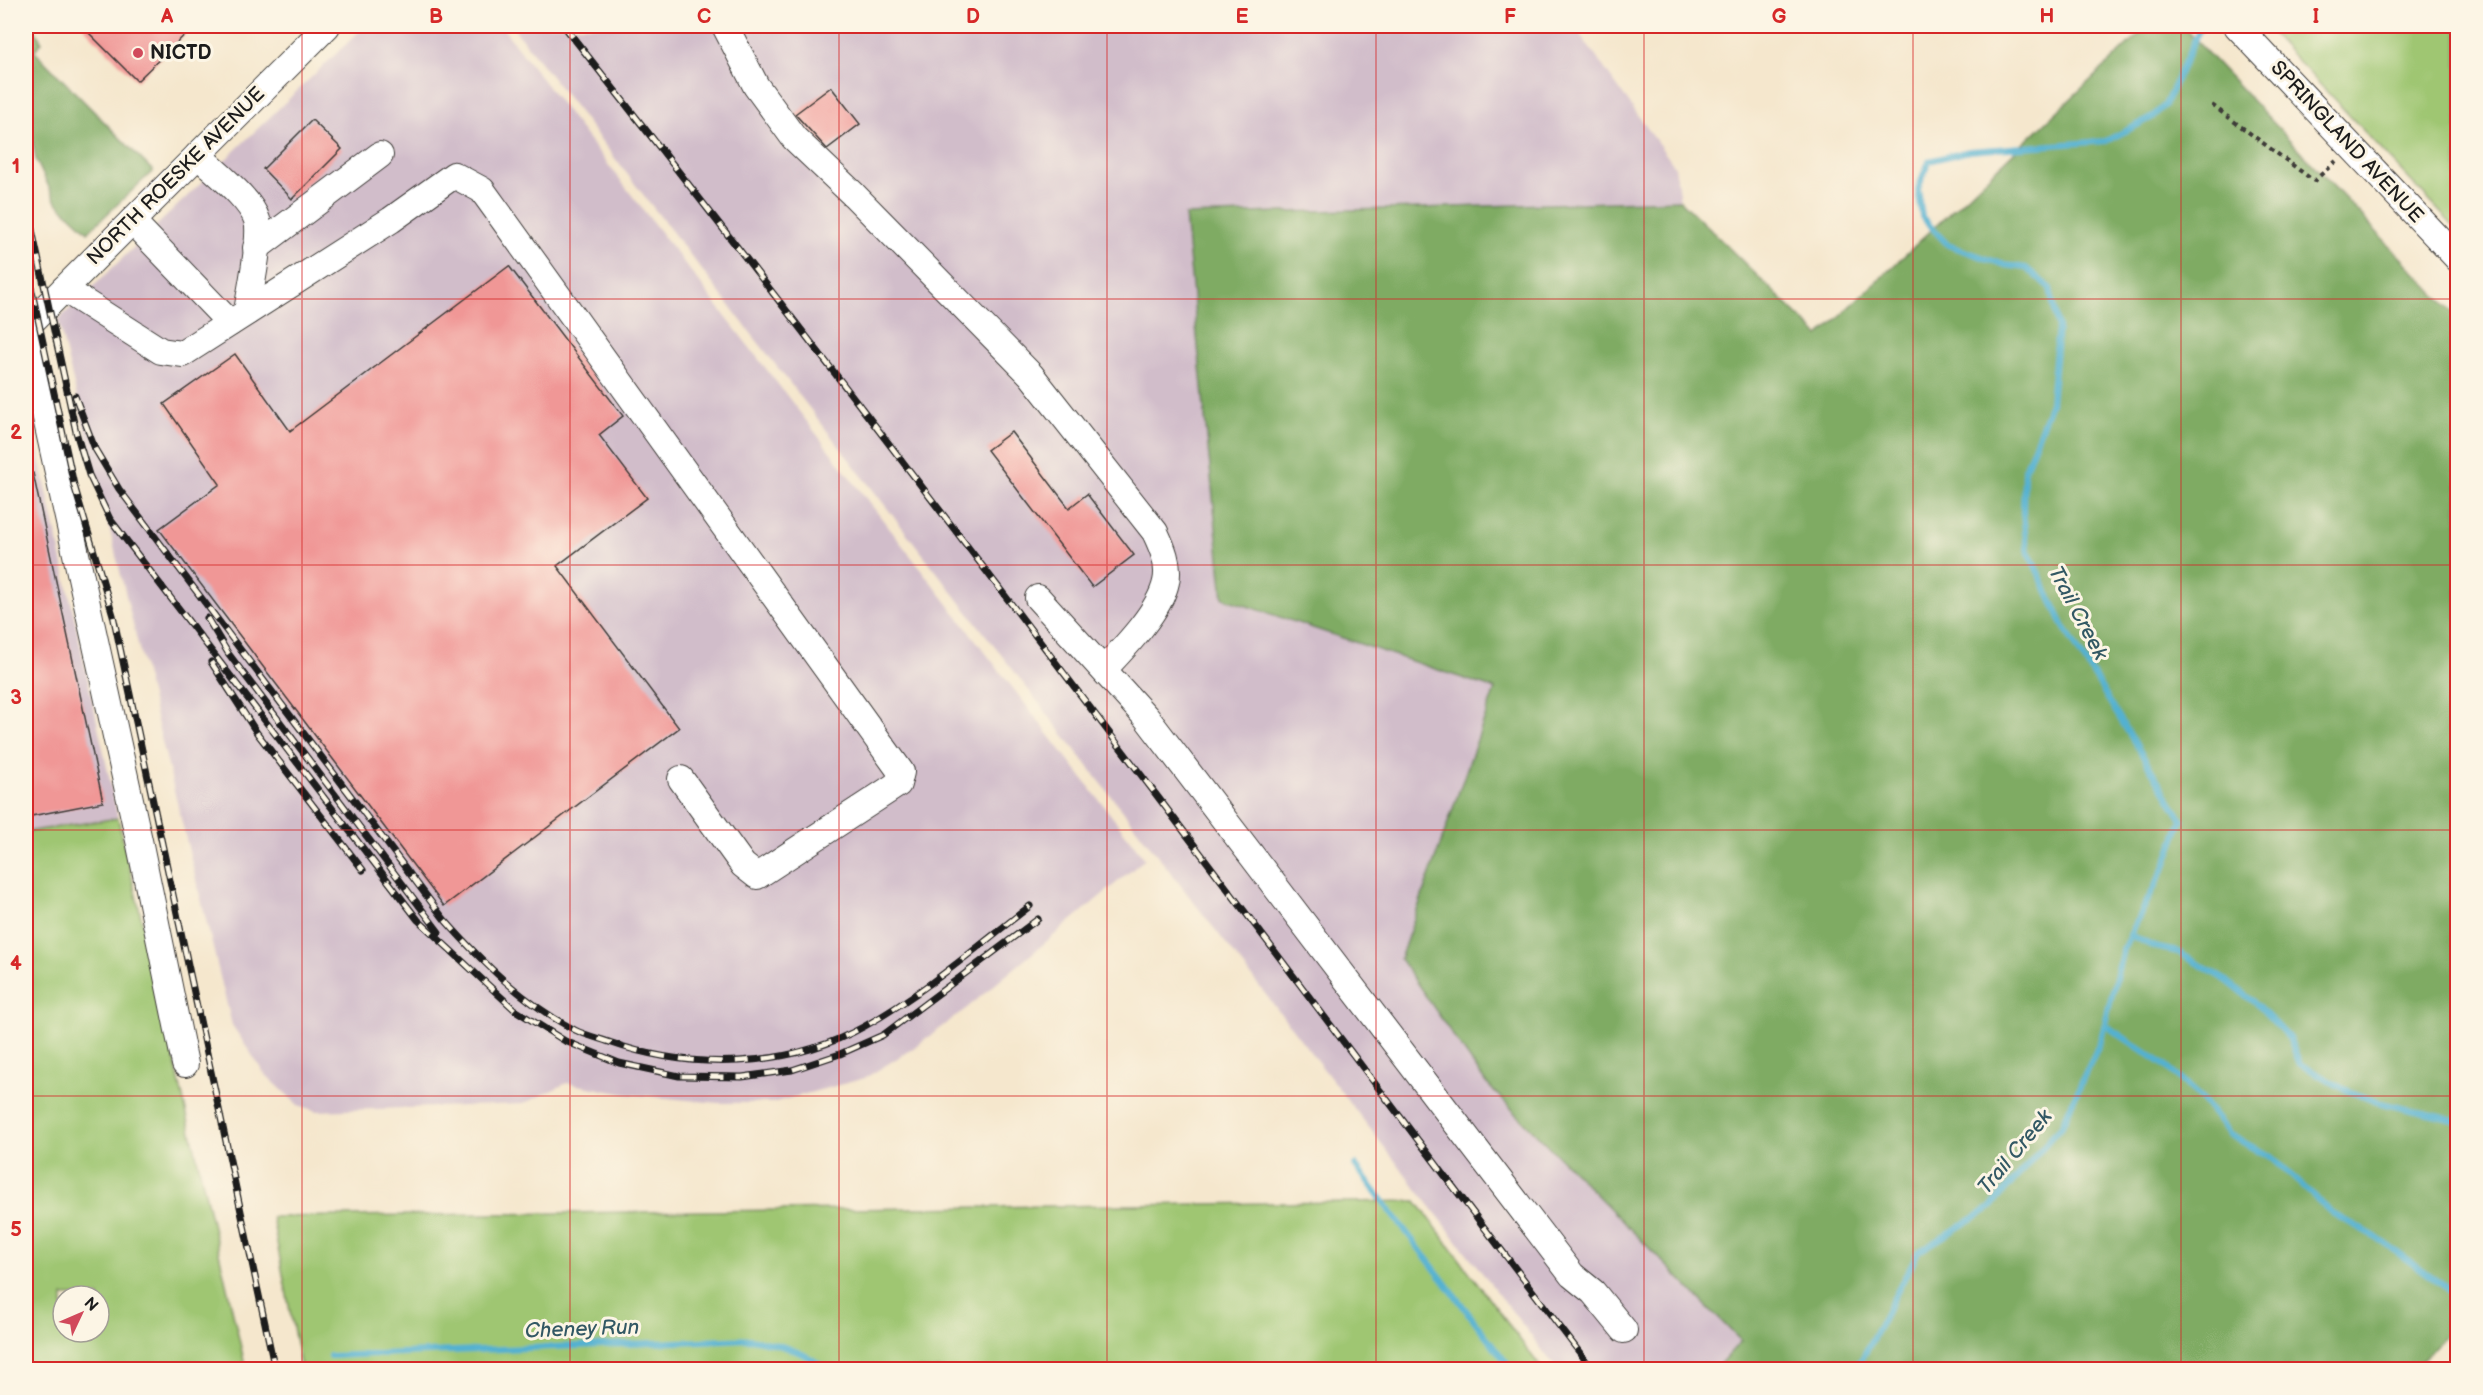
<svg xmlns="http://www.w3.org/2000/svg" width="2483" height="1395" viewBox="0 0 2483 1395" font-family="'Balsamiq Sans',sans-serif">
  <style>
    .industrial { fill: #d1bdca }
    .green { fill: #9fc672; stroke: #5e7147; stroke-width: 1.5; fill-rule: evenodd }
    .forest { fill: #7fab64; stroke: #4e6440; stroke-width: 1.5 }
    .lines { fill: none; stroke-linecap: round; stroke-linejoin: round }
    .stream { stroke: #52b1d1; stroke-width: 6 }
    .building { fill: #f09796 }
    .minor-casing { stroke: #3d3a37; stroke-width: 28 }
    .path { stroke: #3d3a37; stroke-width: 4; stroke-dasharray: 4.5 4.5; stroke-linecap: butt }
    .minor { stroke: #fff; stroke-width: 26 }
    .rail-casing { stroke: #1c1c1c; stroke-width: 7 }
    .rail { stroke: #fcf5e5; stroke-width: 4.5; stroke-dasharray: 14; stroke-linecap: butt }
    .grid { fill: none; stroke: #d62828; stroke-width: 1.5; stroke-opacity: 0.55 }
    .poi-dot { fill: #d1495b; stroke: #fcf5e5; stroke-width: 2 }
    .labels { text-anchor: middle; dominant-baseline: central; stroke-width: 6; stroke-linejoin: round; paint-order: stroke }
    .poi-label { font-size: 20px; font-weight: bold; fill: #1c1c1c; stroke: #fcf5e5; text-anchor: start }
    .street-label { font-size: 20px; fill: #1c1c1c; stroke: #fcf5e5 }
    .water-label { font-size: 21px; font-style: italic; fill: #325864; stroke: #fcf5e5 }
    .neatline { fill: none; stroke: #d62828; stroke-width: 2 }
    .grid-label { font-size: 20px; text-anchor: middle; font-weight: bold; fill: #d62828 }
  </style>
  <rect width="100%" height="100%" fill="#fcf5e5"/>
  <filter id="ink" filterUnits="userSpaceOnUse"><feTurbulence type="fractalNoise" baseFrequency=".0167" numOctaves="2"/><feDisplacementMap in="SourceGraphic" scale="12" xChannelSelector="R" yChannelSelector="G"/><feConvolveMatrix kernelMatrix="1 2 1 2 8 2 1 2 1" color-interpolation-filters="sRGB"/></filter>
  <filter id="wash" filterUnits="userSpaceOnUse"><feTurbulence type="fractalNoise" baseFrequency=".008" numOctaves="4" result="noise"/><feDisplacementMap in="SourceGraphic" scale="24" xChannelSelector="R" yChannelSelector="G"/><feGaussianBlur stdDeviation="1.35" result="paint"/><feColorMatrix in="noise" values="0 0 0 0 0 0 0 0 0 0 0 0 0 0 0 0 0 1.4 0 .05"/><feComposite in="paint" operator="in"/></filter>
  <g filter="url(#wash)">
    <rect width="100%" height="100%" fill="#f5e7cd"/>
    <g class="industrial">
      <polygon points="365,26 501,26 1145,859 967,1008 912,1049 865,1078 772,1103 718,1103 625,1094 567,1083 523,1104 317,1111 298,1105 264,1073 232,1025 58,320"/>
      <polygon points="512,26 1574,26 1675,167 1680,200 1185,216 1223,598 1495,689 1400,959 1486,1083 1742,1342 1715,1369 1557,1369"/>
      <polygon points="26,395 118,818 26,832"/>
    </g>
    <g class="green">
      <polygon points="2265,26 2457,26 2457,230"/>
      <path d="M118,818L246,1369L36,1370L26,1363V832ZM63,1296H99V1332H63Z"/>
      <polygon points="1416,1201 1542,1369 301,1369 272,1217"/>
    </g>
    <g class="forest">
      <polygon points="26,26 33,28 42,42 34,51 153,171 88,232 56,202 36,160 28,115 32,95 26,82"/>
      <polygon points="2148,26 2182,26 2457,317 2457,1324 2413,1369 1715,1369 1741,1341 1486,1083 1400,959 1495,689 1223,598 1185,215 1680,200 1819,336"/>
    </g>
    <g class="lines">
      <g class="stream">
        <polyline points="2130,935 2154,947 2178,952 2227,981 2260,1007 2289,1038 2300,1064 2344,1089 2377,1102 2458,1121"/>
        <polyline points="2105,1025 2163,1064 2200,1097 2230,1135 2271,1157 2332,1213 2374,1236 2444,1286 2458,1300"/>
        <polyline points="1355,1165 1512,1370"/>
        <path d="M330,1356L750,1339C779,1344 805,1351 827,1370"/>
        <polyline points="1850,1370 1862,1359 1918,1252 1990,1208 2062,1125 2101,1040 2123,949 2165,866 2182,820 2064,627 2027,549 2023,513 2024,472 2051,403 2058,327 2050,288 2026,268 2005,265 1948,245 1922,217 1918,189 1929,161 1969,151 2106,141 2151,118 2165,105 2201,26"/>
      </g>
    </g>
    <g id="blocks">
      <g class="building">
        <polygon points="82,26 194,26 137,81"/>
        <polygon points="831,87 860,124 827,149 795,114"/>
        <polygon points="312,120 342,149 292,199 263,169"/>
        <polygon points="509,266 623,416 599,435 647,498 557,566 679,728 444,906 159,529 220,484 164,404 235,354 290,431"/>
        <polygon points="1011,432 1069,508 1087,494 1134,555 1092,587 987,450"/>
        <polygon points="33,473 103,802 26,817 26,474"/>
      </g>
    </g>
  </g>
  <g filter="url(#ink)">
    <use href="#blocks" fill-opacity="0" stroke="#3d3a37" stroke-width="1.5"/>
    <g class="lines">
      <g class="minor-casing">
        <g id="minor">
          <path d="M725,26L756,86L794,138L854,195L1031,375L1155,532C1162,547 1170,564 1166,582C1160,611 1124,648 1104,669"/>
          <polyline points="2237,26 2458,259"/>
          <path d="M198,155C215,172 250,198 257,220C262,238 250,291 247,312"/>
          <polyline points="132,221 230,323"/>
          <polyline points="256,248 380,155"/>
          <polyline points="64,289 161,351 182,354 391,220 454,175 482,190 901,772 898,784 757,876 743,865 681,779"/>
          <polyline points="26,327 140,845 185,1064"/>
          <polyline points="26,327 327,26"/>
          <polyline points="1038,598 1146,717 1572,1275 1593,1292 1624,1330"/>
        </g>
      </g>
      <polyline class="path" points="2212,105 2314,181 2336,161"/>
      <use href="#minor" class="minor"/>
      <g class="rail-casing">
        <g id="rail">
          <path d="M564,26C914,468 1250,922 1593,1370"/>
          <polyline points="26,202 76,432 89,475 110,519 418,920 515,1010 565,1041 619,1063 679,1076 742,1077 792,1070 840,1054 883,1035 1038,919"/>
          <polyline points="26,264 74,485 113,615 275,1370"/>
          <path d="M75,396L95,449L119,489L444,919C482,962 523,1003 575,1030C585,1035 598,1038 609,1042C691,1071 788,1069 865,1026C924,993 977,947 1030,906"/>
          <polyline points="207,618 228,653 439,932"/>
          <polyline points="211,662 257,733 363,870"/>
        </g>
      </g>
      <use href="#rail" class="rail"/>
    </g>
  </g>
  <path class="grid" d="M302,26V1370M570,26V1370M839,26V1370M1107,26V1370M1376,26V1370M1644,26V1370M1913,26V1370M2181,26V1370M26,299H2458M26,565H2458M26,830H2458M26,1096H2458"/>
  <circle class="poi-dot" cx="138" cy="53" r="6"/>
  <g class="labels">
    <g class="poi-label">
      <text x="150" y="53">NICTD</text>
    </g>
    <g class="street-label">
      <text transform="translate(2347 142) rotate(47)">SPRINGLAND AVENUE</text>
      <text transform="translate(176 176) rotate(-45)">NORTH ROESKE AVENUE</text>
    </g>
    <g class="water-label">
      <text transform="translate(2078 613) rotate(62)">Trail Creek</text>
      <text transform="translate(2015 1152) rotate(-50)">Trail Creek</text>
      <text transform="translate(582 1329) rotate(-2)">Cheney Run</text>
    </g>
  </g>
  <rect width="2483" height="1395" fill="none" stroke="#fcf5e5" stroke-width="66"/>
  <g transform="translate(81 1314) rotate(46)"><circle r="28" fill="#fcf5e5" stroke="#a29e95" stroke-width="1.5"/>
  <path d="M0-4.5L10 22L0 15L-10 22Z" fill="#d1495b"/>
  <text y="-9" font-size="16" font-weight="bold" text-anchor="middle" fill="#1c1c1c">N</text>
  </g>
  <rect x="33" y="33" width="2417" height="1329" class="neatline"/>
  <g class="grid-label">
    <text x="167" y="23">A</text>
    <text x="436" y="23">B</text>
    <text x="704" y="23">C</text>
    <text x="973" y="23">D</text>
    <text x="1242" y="23">E</text>
    <text x="1510" y="23">F</text>
    <text x="1779" y="23">G</text>
    <text x="2047" y="23">H</text>
    <text x="2316" y="23">I</text>
    <text x="16" y="173">1</text>
    <text x="16" y="439">2</text>
    <text x="16" y="704">3</text>
    <text x="16" y="970">4</text>
    <text x="16" y="1236">5</text>
  </g>
</svg>
